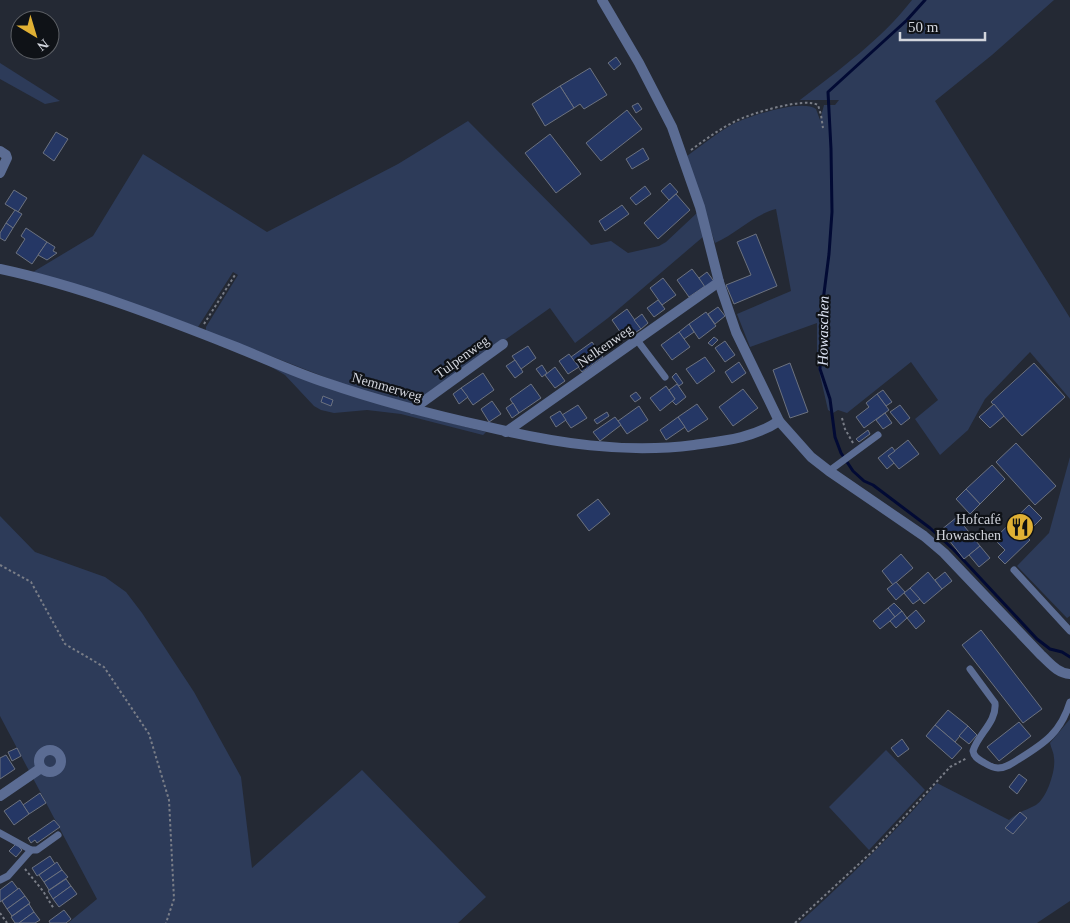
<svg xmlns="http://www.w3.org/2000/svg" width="1070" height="923" viewBox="0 0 1070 923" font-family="'Times New Roman',serif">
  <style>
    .green { fill: #2d3b59 }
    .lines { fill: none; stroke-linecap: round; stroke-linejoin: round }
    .stream { stroke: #020a34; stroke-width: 3 }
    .building { fill: #253765; stroke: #6c727f }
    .path { stroke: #797d87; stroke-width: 2; stroke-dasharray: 2.5 2.5; stroke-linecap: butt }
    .service { stroke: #5b6c93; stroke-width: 7 }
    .minor { stroke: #5b6c93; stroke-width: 10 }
    .labels { text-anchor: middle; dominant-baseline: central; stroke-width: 4.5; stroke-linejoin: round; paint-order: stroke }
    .street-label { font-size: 14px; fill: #d2d5dd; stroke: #0f1217 }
    .poi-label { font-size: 14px; fill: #d2d5dd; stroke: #0f1217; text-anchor: end }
    .water-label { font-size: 15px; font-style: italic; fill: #dce3f3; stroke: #0f1217 }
  </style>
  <rect width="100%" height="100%" fill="#242934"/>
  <g class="green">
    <path d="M912,0H1054L992,55L935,101L1070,318V399L1030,352L985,399L968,430L940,455L915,419L938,400L911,362L847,413L838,410L833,413L828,410L817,362V323L750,347L737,314L791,291L776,209C753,215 737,233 715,243L687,156C702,145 716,134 731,125C746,117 802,98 816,109L820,120L824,105H835L839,100H800C840,69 881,40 912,0Z"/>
    <polygon points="0,63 60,101 45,104 0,79"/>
    <polygon points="468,121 591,245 611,241 628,253 659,246 666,242 698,212 704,236 608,318 575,343 550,308 413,405 353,388 206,331 206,327 238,275 233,272 198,327 33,272 93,236 143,154 267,232 398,164"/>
    <polygon points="266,364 399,410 486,432 483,435 401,414 367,410 334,413 321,410 314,406 285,375"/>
    <polygon points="1070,457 1070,616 1067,618 1017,566 1049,533"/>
    <polygon points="0,516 35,552 105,577 126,592 142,613 194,692 241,777 252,868 362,770 486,897 458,923 68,923 97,899 0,716"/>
    <path d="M1070,719V901L1037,923H799C849,878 894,834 937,783L1009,820C1021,810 1025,811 1036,805C1047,798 1056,770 1054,758C1054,753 1051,748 1050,743Z"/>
    <polygon points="886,750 925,790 869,850 829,807"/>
  </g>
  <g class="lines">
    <polyline class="stream" points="925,0 907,20 828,92 831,149 832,212 829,254 822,309 820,369 830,399 835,437 841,453 853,471 864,481 873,485 930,528 954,550 1037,639 1050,649 1062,652 1070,657"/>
  </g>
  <g class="building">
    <polygon points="616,57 621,64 614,70 608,63"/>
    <polygon points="590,68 607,95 584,109 580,104 574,108 560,86"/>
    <polygon points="560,86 574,108 545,126 532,104"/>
    <polygon points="638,103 642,109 636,113 632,106"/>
    <polygon points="627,110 642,129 601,161 586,143"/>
    <polygon points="56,132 68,139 54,161 43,153"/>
    <polygon points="550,134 581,174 556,193 525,153"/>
    <polygon points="643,148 649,159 632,169 626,159"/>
    <polygon points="670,183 678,192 669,200 661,191"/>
    <polygon points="645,186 651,194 636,205 630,198"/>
    <polygon points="14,190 27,198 18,212 5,204"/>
    <polygon points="676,194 690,210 658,239 644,223"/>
    <polygon points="622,205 629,214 605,231 599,221"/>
    <polygon points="15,210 22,214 13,228 6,223"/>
    <polygon points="6,223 13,228 5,241 0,238 0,233"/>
    <polygon points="26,228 47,242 32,264 16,253 25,239 21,236"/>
    <polygon points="756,234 777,286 734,304 726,285 751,275 737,242"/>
    <polygon points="47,242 55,247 53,251 57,253 47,260 38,255"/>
    <polygon points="692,269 705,286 689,297 677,280"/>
    <polygon points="707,272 716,284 707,290 699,278"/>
    <polygon points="663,278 676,295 662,305 650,288"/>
    <polygon points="658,300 665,309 654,317 647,308"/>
    <polygon points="718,307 725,316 715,324 708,314"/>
    <polygon points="627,309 641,329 625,339 612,320"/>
    <polygon points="706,312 716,326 699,339 689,324"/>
    <polygon points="642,314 648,323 641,329 634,320"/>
    <polygon points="689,324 694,332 684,339 679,332"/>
    <polygon points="679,332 690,347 672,360 661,345"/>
    <polygon points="714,337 718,340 712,346 708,343"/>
    <polygon points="725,341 735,355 725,362 715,348"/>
    <polygon points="592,342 603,357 582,372 571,357"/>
    <polygon points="528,346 536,358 521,369 512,356"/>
    <polygon points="569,354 579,367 568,374 559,361"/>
    <polygon points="705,357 715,371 697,384 686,369"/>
    <polygon points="515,360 523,372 515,378 506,366"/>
    <polygon points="739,362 746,373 732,383 725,372"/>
    <polygon points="790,363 808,412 790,418 773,370"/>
    <polygon points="1034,363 1065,397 1022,436 991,402"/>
    <polygon points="542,365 547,373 542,377 536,369"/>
    <polygon points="555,367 565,381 555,388 545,375"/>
    <polygon points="483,373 494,390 473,405 461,388"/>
    <polygon points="676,373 683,383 679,386 672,377"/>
    <polygon points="531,384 541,398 519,413 510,399"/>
    <polygon points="677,384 686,397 676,405 672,401 675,399 669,390"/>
    <polygon points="666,386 675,399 660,411 650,398"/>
    <polygon points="461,388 468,397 459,404 453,394"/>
    <polygon points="743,389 758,408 733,426 719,407"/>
    <polygon points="883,390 892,402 886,406 877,394"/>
    <polygon points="636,392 641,398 635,402 630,396"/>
    <polygon points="877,394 889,410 864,428 856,417 869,407 866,403"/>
    <polygon points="323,396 333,400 331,406 321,402"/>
    <polygon points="492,401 501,414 489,422 481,409"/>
    <polygon points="513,403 519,413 512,418 506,408"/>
    <polygon points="697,404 708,419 688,432 678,417"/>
    <polygon points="994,404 1004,416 990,428 979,417"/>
    <polygon points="578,405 587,418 571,428 562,415"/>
    <polygon points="900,405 910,418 901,425 890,412"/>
    <polygon points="639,406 648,420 627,434 618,421"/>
    <polygon points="560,411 566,420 556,427 550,417"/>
    <polygon points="607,412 609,416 597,424 594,420"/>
    <polygon points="885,413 892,423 883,429 876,420"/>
    <polygon points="615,417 621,425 600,441 593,432"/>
    <polygon points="678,417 685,427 666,440 660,430"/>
    <polygon points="868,430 870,434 859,442 856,439"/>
    <polygon points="908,440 919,454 899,469 888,456"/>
    <polygon points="1016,443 1056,486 1035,505 996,462"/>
    <polygon points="892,447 895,451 888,456 894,463 887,469 878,458"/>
    <polygon points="992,465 1005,479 980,504 966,489"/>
    <polygon points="966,489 980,504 970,514 956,499"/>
    <polygon points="598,499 610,514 589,531 577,515"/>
    <polygon points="1029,505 1042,518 1025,535 1030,540 1005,564 998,557 1005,550 994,539"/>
    <polygon points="957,517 980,546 964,559 941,530"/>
    <polygon points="980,546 990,558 979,567 969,555"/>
    <polygon points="901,554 913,568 893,585 882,571"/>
    <polygon points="928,572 942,589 924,604 910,588"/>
    <polygon points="945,572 952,581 942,589 935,580"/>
    <polygon points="896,582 905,592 896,600 887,589"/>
    <polygon points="910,588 920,599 913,604 904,593"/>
    <polygon points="894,603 902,611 895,617 888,608"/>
    <polygon points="888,608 895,617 880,629 873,621"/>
    <polygon points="916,610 925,621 916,629 907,618"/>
    <polygon points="902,611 907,618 896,628 890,621"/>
    <polygon points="981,630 1042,709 1023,723 962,645"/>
    <polygon points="948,710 968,726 955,742 935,725"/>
    <polygon points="1019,722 1031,736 999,761 987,747"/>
    <polygon points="935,725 962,748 952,759 926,736"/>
    <polygon points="968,726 977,735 969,744 959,736"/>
    <polygon points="902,739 909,749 898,757 891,748"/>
    <polygon points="17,748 21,756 12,761 8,752"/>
    <polygon points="6,755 15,769 0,779 0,758"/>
    <polygon points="1019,774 1027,780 1017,794 1009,787"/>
    <polygon points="40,793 46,803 29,814 23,805"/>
    <polygon points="20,800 29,814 14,825 4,811"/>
    <polygon points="1020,812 1027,818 1013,834 1005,828"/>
    <polygon points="54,820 60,827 37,843 35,840 31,843 28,838"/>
    <polygon points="16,844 22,850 16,857 9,851"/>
    <polygon points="50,856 55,864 37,876 32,868"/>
    <polygon points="57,862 62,870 44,882 39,875"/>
    <polygon points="62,870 68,877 49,890 44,882"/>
    <polygon points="66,879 71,886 53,899 48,891"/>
    <polygon points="12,881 18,889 0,902 0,890"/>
    <polygon points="71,886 77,894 59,907 53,899"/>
    <polygon points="19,888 25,896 7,909 2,901"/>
    <polygon points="25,896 30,903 12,916 7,909"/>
    <polygon points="29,904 34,912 19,923 15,923 11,917"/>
    <polygon points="64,910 71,919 66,923 50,923 49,921"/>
    <polygon points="34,912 40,920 35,923 19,923"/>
  </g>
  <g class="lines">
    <g class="path">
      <path d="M691,150C706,139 721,128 738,120C753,113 804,97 818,105L821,115L823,128"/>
      <polyline points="204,324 235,275"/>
      <polyline points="842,418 845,429 853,443"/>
      <polyline points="0,565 31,582 65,644 104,667 149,734 169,800 174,899 166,923"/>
      <polyline points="25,869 43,891 54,909"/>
      <polyline points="0,913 7,923"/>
      <polyline points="795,923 874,850 950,767 967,758"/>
    </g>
    <g class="service">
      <polyline points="637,340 665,377"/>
      <polyline points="829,471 878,435"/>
      <polyline points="1014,570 1070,631"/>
      <path d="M970,669L995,703C997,722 978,734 973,751C974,757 978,759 983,762C988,765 992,768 998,768C1006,768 1013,763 1019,759C1045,743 1061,732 1070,702"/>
      <polyline points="0,833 31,850"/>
      <polyline points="0,880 8,876 31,850 37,850 58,835"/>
    </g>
    <g class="minor">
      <path d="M602,0L639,63L672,127L700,207L719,282L736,332L779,421L811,457L829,471L924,536L944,553L1041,655C1050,663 1057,673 1070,674"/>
      <polyline points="0,151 6,155 7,158 0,173"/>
      <path d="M0,269C80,286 160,317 236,347C266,359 296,373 327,383C379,401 434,415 488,427C556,443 624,454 694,445C723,441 754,438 779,421"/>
      <polyline points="413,409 503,344"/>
      <polyline points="506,432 719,282"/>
      <circle cx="50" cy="761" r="11"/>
      <polyline points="0,796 41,768"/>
    </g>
  </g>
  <defs>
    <g id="restaurant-disc" transform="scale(1.4375)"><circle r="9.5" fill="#e0b034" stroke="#0f1217"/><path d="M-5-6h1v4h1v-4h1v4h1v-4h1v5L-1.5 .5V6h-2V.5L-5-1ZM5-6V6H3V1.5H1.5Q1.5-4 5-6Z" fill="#111"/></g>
  </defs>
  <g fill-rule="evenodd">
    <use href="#restaurant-disc" x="1020" y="527"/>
  </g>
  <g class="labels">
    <g class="street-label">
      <text transform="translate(605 346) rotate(-35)">Nelkenweg</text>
      <text transform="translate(462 357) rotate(-36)">Tulpenweg</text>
      <text transform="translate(387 387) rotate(16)">Nemmerweg</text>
    </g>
    <g class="poi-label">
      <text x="1001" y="519">Hofcafé<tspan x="1001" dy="16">Howaschen</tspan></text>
    </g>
    <g class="water-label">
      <text transform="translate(823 331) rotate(-89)">Howaschen</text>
    </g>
  </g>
  <g transform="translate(35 35) rotate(142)"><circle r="24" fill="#0f1217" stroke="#5d6066"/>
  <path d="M0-4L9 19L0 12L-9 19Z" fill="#e0b034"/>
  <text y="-8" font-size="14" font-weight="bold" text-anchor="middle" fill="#d2d5dd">N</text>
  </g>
  <path d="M900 32v8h85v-8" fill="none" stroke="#d2d5dd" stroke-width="2.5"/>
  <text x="908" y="32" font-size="15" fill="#d2d5dd" stroke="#0f1217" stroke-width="4" paint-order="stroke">50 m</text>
</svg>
